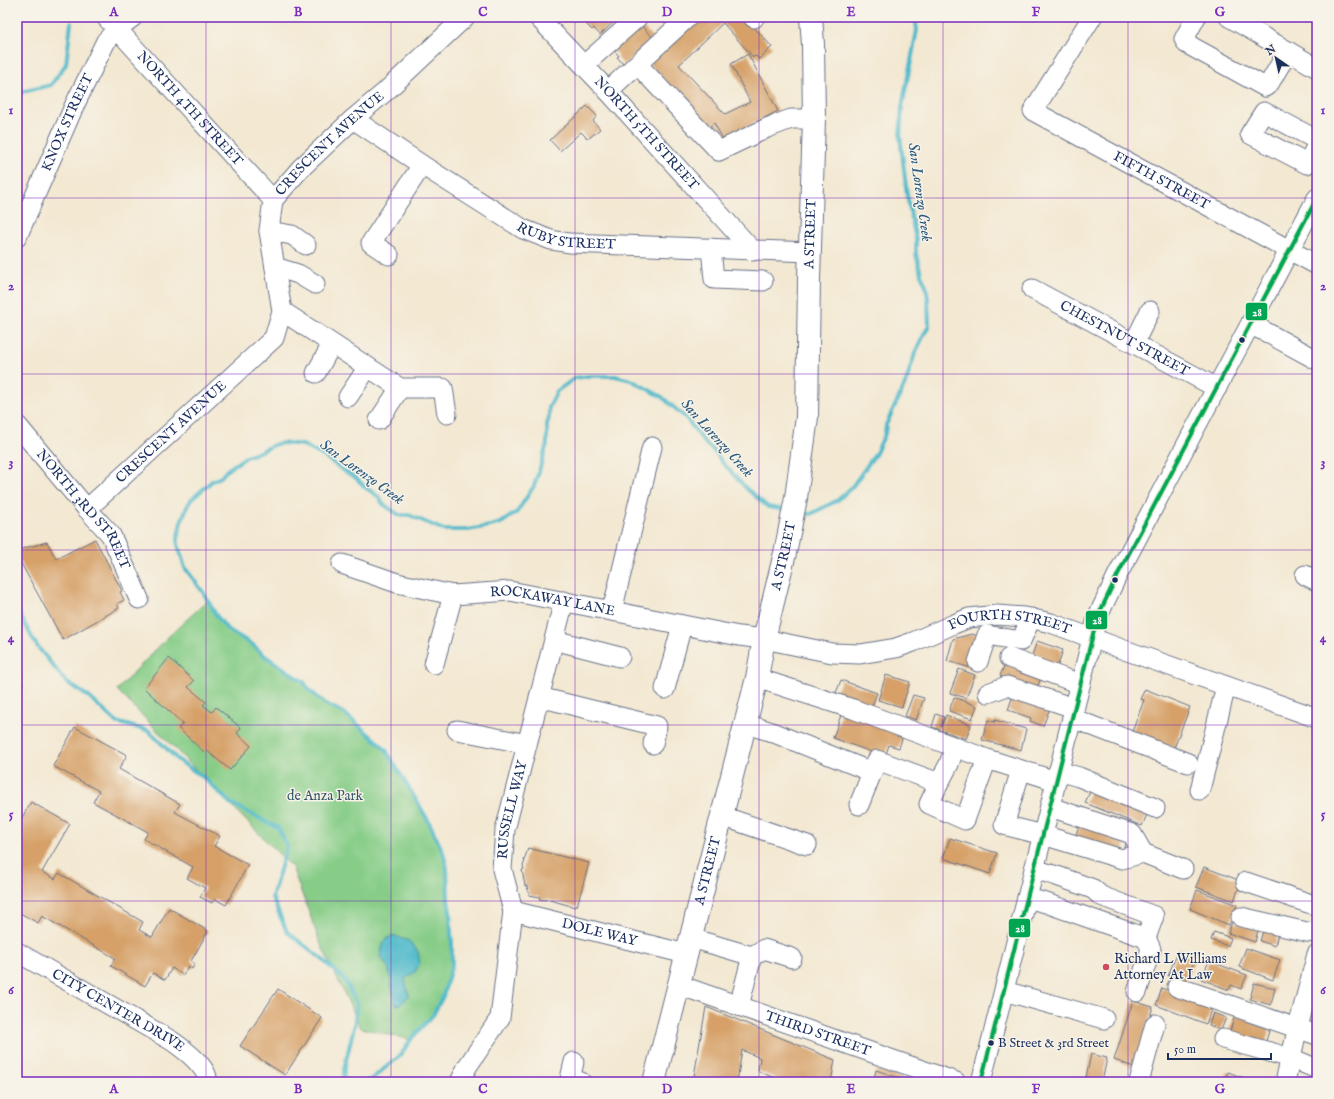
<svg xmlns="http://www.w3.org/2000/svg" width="1334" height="1099" viewBox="0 0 1334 1099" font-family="'IM FELL English',serif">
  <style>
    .green { fill: #87cd88; stroke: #517e73 }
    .water { fill: #4eb9ca; stroke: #347494 }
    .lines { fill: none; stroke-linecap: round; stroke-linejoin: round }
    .stream { stroke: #4eb9ca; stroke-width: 4 }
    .building { fill: #d6a067 }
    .minor-casing { stroke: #677087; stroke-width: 21 }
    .major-casing { stroke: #677087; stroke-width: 24 }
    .minor { stroke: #fff; stroke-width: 19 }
    .major { stroke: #fff; stroke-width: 22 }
    .bus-1-casing { stroke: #f7f3e8; stroke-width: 7 }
    .bus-1 { stroke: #00a651; stroke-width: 4 }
    .grid { fill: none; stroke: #7b2cbf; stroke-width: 1; stroke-opacity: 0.55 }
    .bus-dot { fill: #1b2f5e; stroke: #f7f3e8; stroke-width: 1.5 }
    .poi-dot { fill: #d1495b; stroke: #f7f3e8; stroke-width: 1.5 }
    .labels { text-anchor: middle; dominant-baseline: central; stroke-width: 3; stroke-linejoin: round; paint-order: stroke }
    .bus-label { font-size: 13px; fill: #1b2f5e; stroke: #f7f3e8; text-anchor: start }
    .street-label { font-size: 14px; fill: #1b2f5e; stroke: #f7f3e8 }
    .park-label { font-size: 14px; fill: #365668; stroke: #f7f3e8 }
    .poi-label { font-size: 14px; fill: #1b2f5e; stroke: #f7f3e8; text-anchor: start }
    .water-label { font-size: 15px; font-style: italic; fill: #2a587e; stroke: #f7f3e8 }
    .line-badge { stroke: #f7f3e8; stroke-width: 1.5 }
    .badge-label { font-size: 11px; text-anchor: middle; font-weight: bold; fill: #fff }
    .neatline { fill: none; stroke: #7b2cbf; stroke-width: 1.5 }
    .grid-label { font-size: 13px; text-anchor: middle; font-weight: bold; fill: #7b2cbf }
  </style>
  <rect width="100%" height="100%" fill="#f7f3e8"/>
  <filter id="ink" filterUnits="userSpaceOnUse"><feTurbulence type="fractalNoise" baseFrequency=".025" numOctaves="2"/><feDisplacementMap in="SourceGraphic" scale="8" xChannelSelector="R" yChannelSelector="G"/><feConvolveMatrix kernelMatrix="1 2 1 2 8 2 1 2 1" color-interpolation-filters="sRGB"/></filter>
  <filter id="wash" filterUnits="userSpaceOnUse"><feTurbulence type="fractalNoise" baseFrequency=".012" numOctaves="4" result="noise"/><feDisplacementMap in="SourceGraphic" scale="16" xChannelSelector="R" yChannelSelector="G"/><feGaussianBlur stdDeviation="0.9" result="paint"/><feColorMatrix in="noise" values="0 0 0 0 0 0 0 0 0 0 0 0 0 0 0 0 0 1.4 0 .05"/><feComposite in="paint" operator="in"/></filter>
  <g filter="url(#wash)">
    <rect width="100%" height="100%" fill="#f3e8d2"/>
    <polygon class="green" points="208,600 216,615 227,629 253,645 265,656 304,682 309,690 326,704 344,713 380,744 386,750 428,820 443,852 447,868 448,901 450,911 451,933 453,943 452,965 447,983 439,1005 428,1022 411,1040 361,1028 321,945 292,867 117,690 169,636"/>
    <polygon class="water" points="393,935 409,941 418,951 420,963 415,972 405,979 409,996 400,1005 395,1004 388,967 380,957 384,941"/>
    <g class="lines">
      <g class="stream">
        <polyline points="17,93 51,85 66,64 71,23"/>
        <polyline points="799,513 811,514 838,500 852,487 876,453 885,434 886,425 906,382 915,353 929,325 928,299 926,286 921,274 916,254 916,240 907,195 900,136 902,107 917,30 915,17"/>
        <polyline points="17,610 37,646 66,682 89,697 116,722 149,731 178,760 203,777 230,803 278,828 287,846 272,897 287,932 322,959 345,980 357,1004 354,1027 344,1069 343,1082"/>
        <polyline points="363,1082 370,1080 400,1056 412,1038 433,1015 443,996 452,964 452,943 451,933 450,911 448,901 447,868 443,852 428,820 386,750 380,744 344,713 326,704 309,690 304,682 265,656 253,645 227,629 216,615 203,592 185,568 178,545 178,536 181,522 187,507 191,500 212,481 221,477 227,470 246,457 259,452 276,444 285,443 303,445 325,457 344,471 356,478 365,487 379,497 383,504 399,515 409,515 444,530 468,530 490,526 501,523 517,512 534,486 539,471 547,444 547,424 549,418 549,407 557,391 575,378 589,376 615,376 631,380 662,397 686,418 705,443 715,452 721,461 747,489 768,507 787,510"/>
      </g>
    </g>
    <g id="blocks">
      <g class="building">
        <polygon points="589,17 619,17 600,35 594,28 592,30 584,22"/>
        <polygon points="699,17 745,17 772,47 759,59 756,56 753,57 723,23 679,65 725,114 750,102 731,64 748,54 778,111 723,139 714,123 708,128 649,63"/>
        <polygon points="640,24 653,38 624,65 617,57 619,56 612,48"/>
        <polygon points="587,106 597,116 593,121 600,129 588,139 581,132 560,151 550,140"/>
        <polygon points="95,539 122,591 120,592 124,600 117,604 119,608 63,640 17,556 17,550 47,542 56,559"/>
        <polygon points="972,634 980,637 971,668 947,661 953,639"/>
        <polygon points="1037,641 1063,650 1056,671 1030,661"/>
        <polygon points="169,658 194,681 188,687 206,702 203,705 212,712 216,707 241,728 237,733 251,746 230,770 206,750 204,752 178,728 183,724 144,688"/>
        <polygon points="1007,659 1041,678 1036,690 1000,676"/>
        <polygon points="959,669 975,675 966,698 950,693"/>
        <polygon points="886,675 910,682 902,707 878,700"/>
        <polygon points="17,680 23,684 17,694"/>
        <polygon points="841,680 877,693 872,706 836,693"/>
        <polygon points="1145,689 1190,707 1174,748 1132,732 1144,700 1140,699"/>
        <polygon points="1014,692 1052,703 1043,726 1030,721 1031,718 1008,710"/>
        <polygon points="913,695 924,698 916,720 905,716"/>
        <polygon points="954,697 977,706 972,719 949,711"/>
        <polygon points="842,712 904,733 899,748 889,745 885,757 833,738"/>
        <polygon points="936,714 944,717 941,727 946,715 971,725 966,739 932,727"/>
        <polygon points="988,720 995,722 995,720 1026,729 1021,750 982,740"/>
        <polygon points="75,727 127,755 119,769 180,804 175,812 220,836 214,846 248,865 226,905 215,899 212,903 200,897 205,888 187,878 193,867 144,839 148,832 93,802 99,791 53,766"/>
        <polygon points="1092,787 1149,810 1142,826 1085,803"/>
        <polygon points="31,802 70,824 42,872 55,879 59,873 143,922 139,930 152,937 169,908 208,931 191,961 195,964 192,969 188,966 183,975 172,968 165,980 153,973 145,986 111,966 115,958 42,916 38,923 18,912 17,914 17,826"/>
        <polygon points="1081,820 1128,836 1121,856 1074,840"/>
        <polygon points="950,838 997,853 990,874 943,858"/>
        <polygon points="528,848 589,863 577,906 575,907 546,899 545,900 539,899 540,897 529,895 527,886 525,886 522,870 524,869 523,866 525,861 524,861"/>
        <polygon points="1204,867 1241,881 1234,901 1196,887"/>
        <polygon points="1197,890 1237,905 1229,925 1190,909"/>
        <polygon points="1232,922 1258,930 1255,942 1228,933"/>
        <polygon points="1264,928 1278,933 1275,946 1260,941"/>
        <polygon points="1214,932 1231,938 1228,946 1211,940"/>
        <polygon points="1246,948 1280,960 1273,980 1239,967"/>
        <polygon points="1178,951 1196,958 1185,983 1168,976"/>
        <polygon points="1209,961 1247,975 1241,989 1231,985 1229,990 1201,979"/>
        <polygon points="1254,983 1275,988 1271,1005 1250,999"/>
        <polygon points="1162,988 1212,1007 1206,1024 1156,1005"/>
        <polygon points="278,989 322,1018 285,1075 240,1046"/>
        <polygon points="1133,1001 1153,1007 1134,1067 1114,1060"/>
        <polygon points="706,1007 835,1060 831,1082 782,1082 782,1081 758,1071 760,1058 742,1050 737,1082 693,1082"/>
        <polygon points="1213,1013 1226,1018 1221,1030 1209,1025"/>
        <polygon points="1235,1015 1270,1028 1265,1044 1230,1031"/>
        <polygon points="1091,1054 1107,1058 1102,1082 1085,1082"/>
        <polygon points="876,1070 911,1082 873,1082"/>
        <polygon points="1228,1072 1255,1082 1224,1082"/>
      </g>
    </g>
  </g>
  <g filter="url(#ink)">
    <use href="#blocks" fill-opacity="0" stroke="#677087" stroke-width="1"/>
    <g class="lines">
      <g class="minor-casing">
        <g id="minor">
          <path id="s1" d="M106,17L273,200"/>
          <path id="s2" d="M538,17L608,91L753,251"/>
          <polyline points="753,17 754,18"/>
          <path id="s3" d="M1092,17L1033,111L1317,265"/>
          <polyline points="1196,17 1184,39 1187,44 1265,87 1269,84 1288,51"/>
          <polyline points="1229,17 1317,68"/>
          <polyline points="637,64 719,151 767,128 791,119 814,119"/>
          <polyline points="584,65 638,17"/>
          <polyline points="608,91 688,17"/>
          <path id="s4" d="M353,119L422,165L523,229L551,240L569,243L811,252"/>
          <polyline points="1317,140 1264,112 1250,134 1307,164 1317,145"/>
          <polyline points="269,231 292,235 306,245"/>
          <path id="s5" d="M17,237L75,104L106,41L117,29L133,17"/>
          <polyline points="711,248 714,279 763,281"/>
          <polyline points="389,255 371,243 422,165"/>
          <polyline points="275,267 298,274 315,284"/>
          <path id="s6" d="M1032,289L1217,388"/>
          <polyline points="282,311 400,388 443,388 447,414"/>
          <polyline points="1250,325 1264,331 1317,360"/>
          <polyline points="1134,343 1150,311"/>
          <polyline points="316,373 332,344"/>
          <polyline points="348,397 368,367"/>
          <polyline points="379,420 400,388"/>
          <path id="s7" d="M17,425L87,509L111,535L139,599"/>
          <path id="s8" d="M87,509L274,338L282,311L269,231L273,200L301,168L353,119L385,92L465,17"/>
          <path id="s9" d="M342,564L397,583L453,595L510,591L739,636L764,639L832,653L860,654L896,648L913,642L954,624L969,618L997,615L1024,617L1051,623L1119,648L1317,718"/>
          <polyline points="1305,575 1317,581"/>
          <polyline points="612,611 652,447"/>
          <polyline points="554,640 620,657"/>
          <polyline points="1009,658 1080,684"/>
          <polyline points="978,662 987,635 1021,641 1031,618"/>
          <polyline points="434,664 453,595"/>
          <polyline points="757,678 853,709 987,759"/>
          <polyline points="665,689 682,625"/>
          <polyline points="988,693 1007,686 1074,708"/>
          <polyline points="539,697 657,726 653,744"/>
          <polyline points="1072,718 1188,763"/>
          <polyline points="745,724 769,731 872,772"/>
          <polyline points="457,730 527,744"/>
          <polyline points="1021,770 1004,825 1043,835 1122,859 1143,853 1183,869"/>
          <polyline points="1058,771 1079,777 1155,808"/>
          <polyline points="939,783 949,764 955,747"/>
          <polyline points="1200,790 1226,686"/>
          <polyline points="859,805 877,760 939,783 929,804 965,820 987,759 1056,781"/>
          <polyline points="1050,807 1132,834 1143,853"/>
          <polyline points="722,816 807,845"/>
          <polyline points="1034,869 1057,876 1093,889 1101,896 1154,916 1146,938"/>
          <polyline points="1246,882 1317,906"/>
          <polyline points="1027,898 1046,903 1146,938 1151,949 1137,992"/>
          <path id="s10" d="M513,911L686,954"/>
          <polyline points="1241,917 1307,932 1317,933"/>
          <polyline points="691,938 752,956 764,949 792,958"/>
          <path id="s11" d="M17,952L172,1041C182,1048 210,1068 207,1082"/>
          <path id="s12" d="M679,985L956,1082"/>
          <polyline points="1177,987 1317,1035"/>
          <polyline points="1004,991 1104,1019"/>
          <polyline points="739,1006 752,956"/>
          <polyline points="1223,1039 1291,1058 1317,1069"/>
          <polyline points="574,1062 570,1079 581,1082"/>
          <path id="s13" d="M460,1082L467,1067L500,1018L513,911L502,869L505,830L564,601"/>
          <polyline points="981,1082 1097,618 1118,574 1317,198"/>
          <polyline points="1139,1082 1155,1024"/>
          <polyline points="1285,1082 1298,1027 1317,954"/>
        </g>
      </g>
      <g class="major-casing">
        <g id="major">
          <path id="s14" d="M654,1082L757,678L764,639L785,553L796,498L807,417L809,279L814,119L813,44L811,17"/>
        </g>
      </g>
      <use href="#minor" class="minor"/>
      <use href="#major" class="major"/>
      <g class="bus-1-casing">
        <polyline id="bus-1" points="981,1082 1097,618 1118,574 1317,198"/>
      </g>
      <use href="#bus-1" class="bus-1"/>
    </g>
  </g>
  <path class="grid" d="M206,17V1082M391,17V1082M575,17V1082M759,17V1082M943,17V1082M1128,17V1082M17,198H1317M17,374H1317M17,550H1317M17,725H1317M17,901H1317"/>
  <g class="bus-dot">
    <circle cx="1242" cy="340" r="3.5"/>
    <circle cx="1115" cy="580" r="3.5"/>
    <circle cx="991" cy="1043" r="3.5"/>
  </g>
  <circle class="poi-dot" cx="1106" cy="967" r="4"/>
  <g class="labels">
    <g class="bus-label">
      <text x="998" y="1043">B Street &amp; 3rd Street</text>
    </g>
    <g class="street-label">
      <text stroke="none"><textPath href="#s1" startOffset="124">NORTH 4TH STREET</textPath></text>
      <text stroke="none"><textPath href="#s5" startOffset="125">KNOX STREET</textPath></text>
      <text stroke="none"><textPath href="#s2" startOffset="159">NORTH 5TH STREET</textPath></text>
      <text stroke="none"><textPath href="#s8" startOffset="474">CRESCENT AVENUE</textPath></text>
      <text stroke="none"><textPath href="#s3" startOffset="257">FIFTH STREET</textPath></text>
      <text stroke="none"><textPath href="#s4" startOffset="247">RUBY STREET</textPath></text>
      <text stroke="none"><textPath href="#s14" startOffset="866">A STREET</textPath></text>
      <text stroke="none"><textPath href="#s6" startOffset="105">CHESTNUT STREET</textPath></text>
      <text stroke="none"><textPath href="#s8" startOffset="114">CRESCENT AVENUE</textPath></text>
      <text stroke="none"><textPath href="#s7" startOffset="108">NORTH 3RD STREET</textPath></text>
      <text stroke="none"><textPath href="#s14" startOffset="542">A STREET</textPath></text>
      <text stroke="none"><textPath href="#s9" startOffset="216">ROCKAWAY LANE</textPath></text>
      <text stroke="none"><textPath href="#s9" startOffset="685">FOURTH STREET</textPath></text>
      <text stroke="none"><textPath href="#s13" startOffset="287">RUSSELL WAY</textPath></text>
      <text stroke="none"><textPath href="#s14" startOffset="218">A STREET</textPath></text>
      <text stroke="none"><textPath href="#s10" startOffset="89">DOLE WAY</textPath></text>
      <text stroke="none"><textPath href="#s11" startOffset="117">CITY CENTER DRIVE</textPath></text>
      <text stroke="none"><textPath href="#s12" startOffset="147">THIRD STREET</textPath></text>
    </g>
    <g class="park-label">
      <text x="325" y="796">de Anza Park</text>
    </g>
    <g class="poi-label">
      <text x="1114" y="959">Richard L Williams<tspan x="1114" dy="16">Attorney At Law</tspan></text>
    </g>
    <g class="water-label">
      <text transform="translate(920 192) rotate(82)">San Lorenzo Creek</text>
      <text transform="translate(717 438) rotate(48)">San Lorenzo Creek</text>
      <text transform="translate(362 472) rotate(36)">San Lorenzo Creek</text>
    </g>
  </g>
  <g class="line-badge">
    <rect x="1245" y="302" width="23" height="19" rx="4" fill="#00a651"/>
    <rect x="1085" y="610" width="23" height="20" rx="4" fill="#00a651"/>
    <rect x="1008" y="918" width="23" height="20" rx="4" fill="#00a651"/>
  </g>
  <g class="badge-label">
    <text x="1257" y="316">28</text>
    <text x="1097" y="624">28</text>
    <text x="1020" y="932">28</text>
  </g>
  <rect width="1334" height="1099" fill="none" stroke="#f7f3e8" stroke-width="44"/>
  <g transform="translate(1276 58) rotate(326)" stroke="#f7f3e8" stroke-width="3" paint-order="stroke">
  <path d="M0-3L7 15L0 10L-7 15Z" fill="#1b2f5e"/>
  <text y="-6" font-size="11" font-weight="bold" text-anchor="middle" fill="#1b2f5e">N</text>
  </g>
  <path d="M1168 1053v6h103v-6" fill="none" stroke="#1b2f5e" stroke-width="2"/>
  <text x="1174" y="1053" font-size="12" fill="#1b2f5e" stroke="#f7f3e8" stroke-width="3" paint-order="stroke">50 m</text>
  <rect x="22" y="22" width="1290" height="1055" class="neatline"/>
  <g class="grid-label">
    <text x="114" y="16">A</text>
    <text x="298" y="16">B</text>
    <text x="483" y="16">C</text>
    <text x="667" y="16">D</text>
    <text x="851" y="16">E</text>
    <text x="1036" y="16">F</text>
    <text x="1220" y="16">G</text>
    <text x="11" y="114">1</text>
    <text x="1323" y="114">1</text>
    <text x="11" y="290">2</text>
    <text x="1323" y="290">2</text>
    <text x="11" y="466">3</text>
    <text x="1323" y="466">3</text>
    <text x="11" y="642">4</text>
    <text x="1323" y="642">4</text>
    <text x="11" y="818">5</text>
    <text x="1323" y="818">5</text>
    <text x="11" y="994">6</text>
    <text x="1323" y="994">6</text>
    <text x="114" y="1093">A</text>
    <text x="298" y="1093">B</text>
    <text x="483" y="1093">C</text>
    <text x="667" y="1093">D</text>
    <text x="851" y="1093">E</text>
    <text x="1036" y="1093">F</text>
    <text x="1220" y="1093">G</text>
  </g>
</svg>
